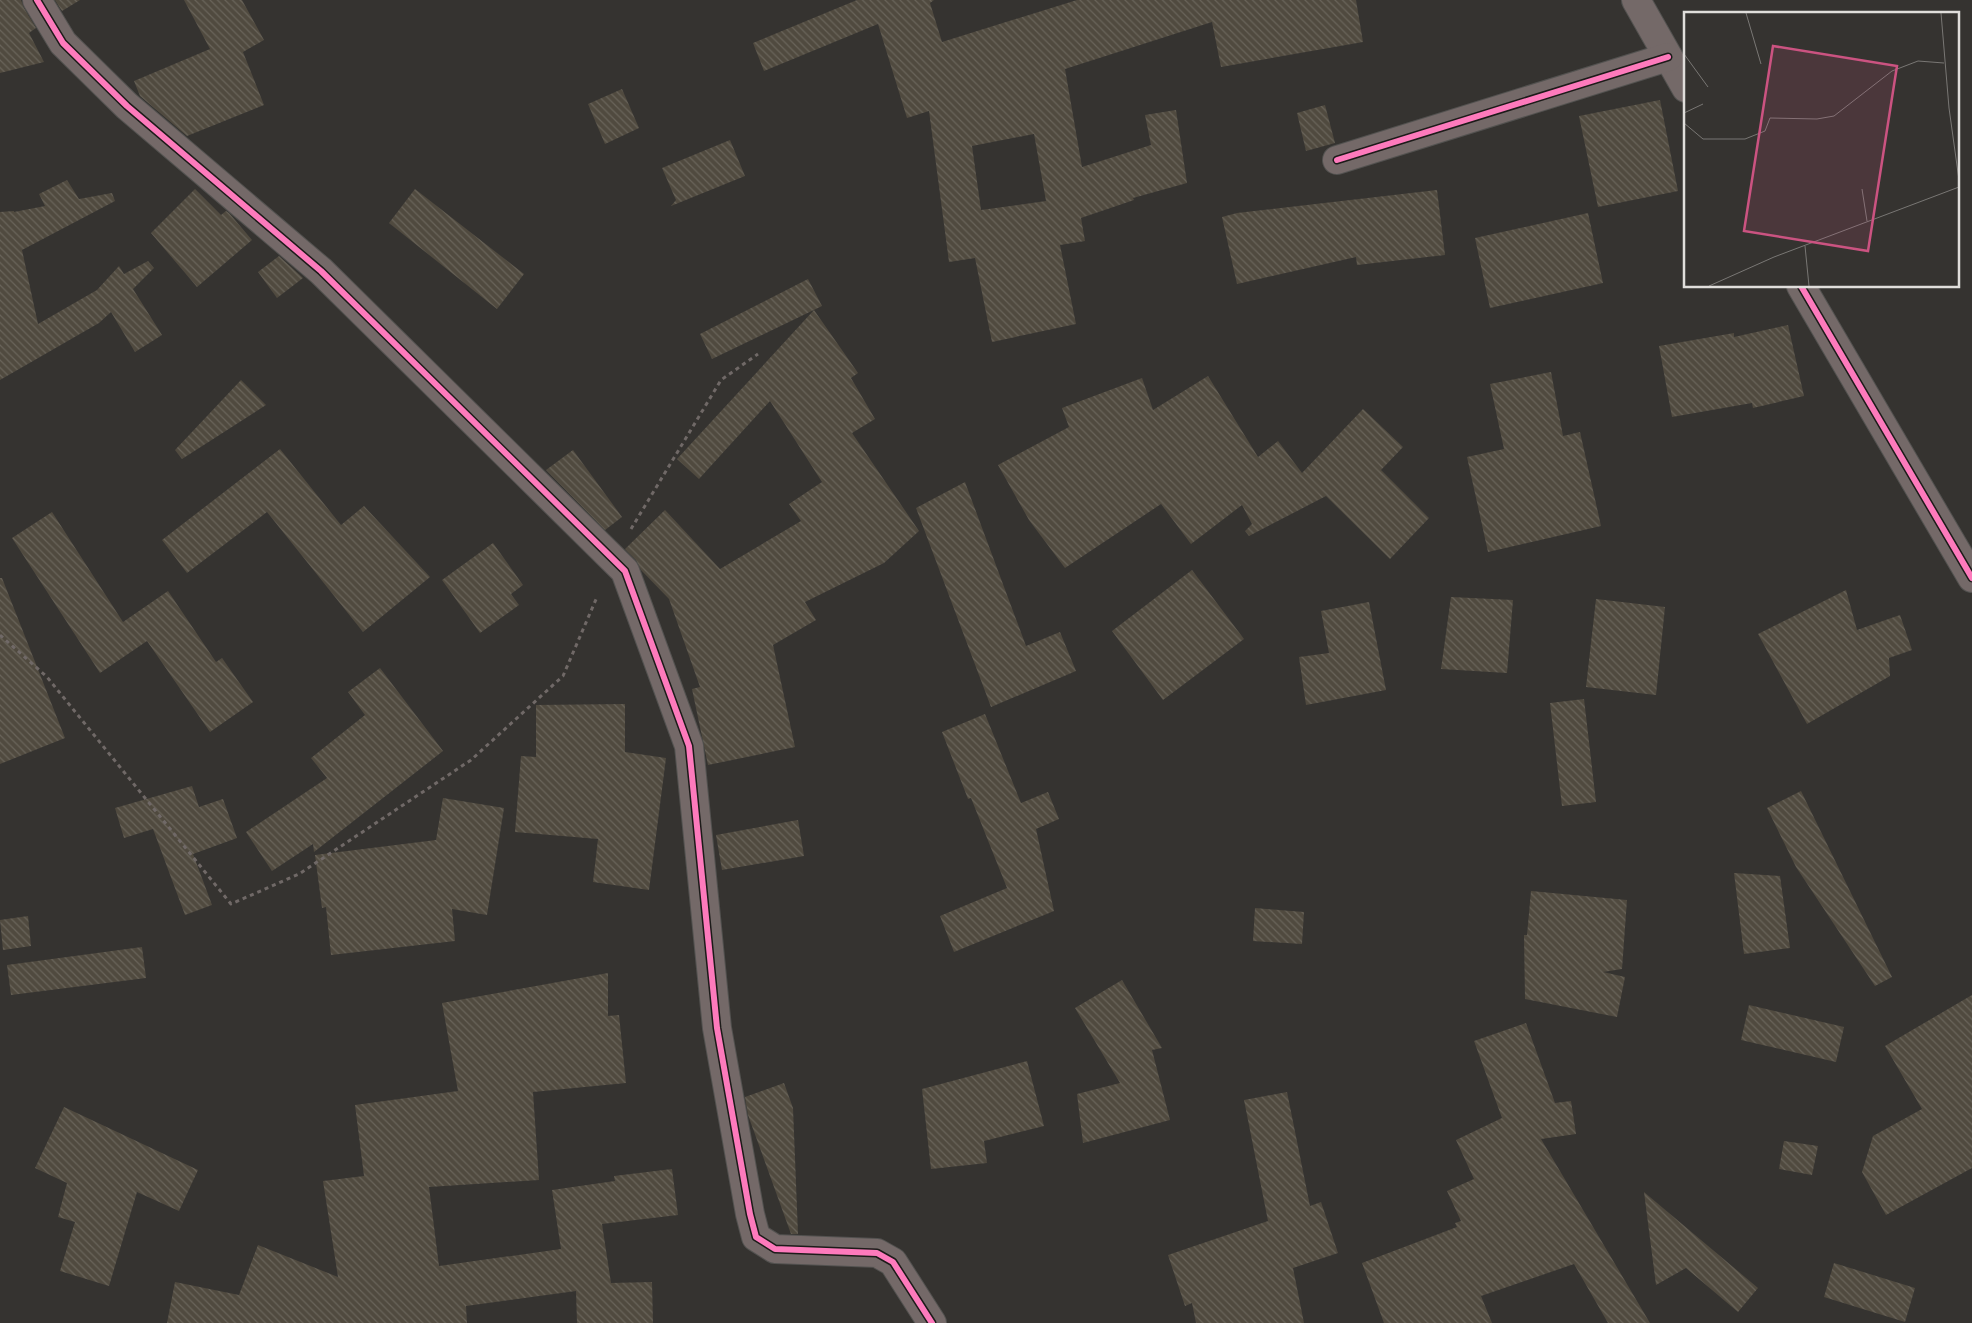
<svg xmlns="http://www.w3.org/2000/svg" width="1972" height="1323" viewBox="0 0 1972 1323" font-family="'Source Sans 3',sans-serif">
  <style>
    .building { fill: url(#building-back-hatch); fill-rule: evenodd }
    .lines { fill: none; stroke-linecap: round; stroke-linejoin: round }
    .street-casing { stroke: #535250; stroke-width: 30 }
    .path { stroke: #706967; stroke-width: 3; stroke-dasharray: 4 4; stroke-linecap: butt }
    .street { stroke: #746968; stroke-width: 28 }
    .cycleway-casing { stroke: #1c1b19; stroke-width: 9 }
    .cycleway { stroke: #fd7abc; stroke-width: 6 }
    .inset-road { fill: none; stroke: #797774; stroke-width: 1 }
    .view { fill: #cb5381; fill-opacity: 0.15; stroke: #cb5381; stroke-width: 2.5 }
    .inset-edge { fill: none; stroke: #e0dedb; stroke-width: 2.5 }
  </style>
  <defs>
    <pattern id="building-back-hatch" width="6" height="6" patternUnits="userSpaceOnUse" patternTransform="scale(1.25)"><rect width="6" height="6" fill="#504a3f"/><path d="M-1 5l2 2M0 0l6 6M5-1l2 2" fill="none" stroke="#69645a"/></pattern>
  </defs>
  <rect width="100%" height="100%" fill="#353330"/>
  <g class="building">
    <polygon points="0,0 21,0 24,8 36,28 29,33 44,62 0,73"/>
    <polygon points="55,0 80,0 62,11"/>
    <polygon points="184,0 242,0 264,40 243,52 264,105 187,136 140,96 134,81 210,49"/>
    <path d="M857,0H934L930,3L942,42L1077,0H1356L1363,42L1221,67L1212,22L1065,69L1082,167L1151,145L1145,115L1176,110L1187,183L1133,198L1134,200L1081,218L1085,241L1060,245L1076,324L992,342L975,258L949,262L929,111L907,118L878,24L764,71L753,43ZM1034,134L1046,201L981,210L972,146Z"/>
    <polygon points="622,89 639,128 605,144 588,104"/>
    <polygon points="1660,100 1678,191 1598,207 1579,116"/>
    <polygon points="1325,105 1335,143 1306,151 1297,113"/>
    <polygon points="730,140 745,176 671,206 676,200 662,168"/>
    <polygon points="67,180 79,199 112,193 115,201 22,250 38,324 97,290 119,266 124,274 148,261 154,268 133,289 162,335 135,352 111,312 99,323 0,380 0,212 14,211 14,212 45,206 39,194"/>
    <polygon points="195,189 221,215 226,211 229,213 252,240 197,287 151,233"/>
    <polygon points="415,189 524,274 497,309 389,223"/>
    <polygon points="1437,190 1445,255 1357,265 1356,257 1237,284 1222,217 1237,213"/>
    <polygon points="1588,213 1603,283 1490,308 1475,238"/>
    <polygon points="279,256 303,278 277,298 258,272"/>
    <polygon points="808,279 822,306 712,359 700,334"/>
    <polygon points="814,310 858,373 851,378 875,419 852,433 919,531 884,563 805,602 816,620 773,645 795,747 708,765 692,689 700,687 669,599 641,570 636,560 625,549 665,510 720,569 801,521 789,504 822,482 770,401 699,479 677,459"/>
    <polygon points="1788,325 1804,396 1753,408 1752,403 1672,417 1659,346 1734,333 1734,337"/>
    <polygon points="1551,372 1563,436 1580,432 1601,526 1488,552 1467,457 1504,449 1490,384"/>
    <polygon points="1208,376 1258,457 1278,441 1302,473 1363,409 1403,447 1381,470 1429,518 1390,559 1326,496 1249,536 1245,531 1252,524 1242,505 1191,544 1161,504 1065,568 1029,520 998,465 1069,427 1062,408 1142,378 1153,410"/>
    <polygon points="241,380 266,405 182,459 175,450"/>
    <polygon points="280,449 341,525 364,506 430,577 363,632 267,512 187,573 162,540"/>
    <polygon points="573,450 622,517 605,530 546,470"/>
    <polygon points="965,482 1026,646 1060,632 1076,671 991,707 916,508"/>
    <polygon points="52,512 123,622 168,591 216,662 222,658 253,702 210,732 147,641 100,673 12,538"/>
    <polygon points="493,543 523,585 511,594 519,605 480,633 442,580"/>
    <polygon points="1192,570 1244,639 1163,700 1112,631"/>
    <polygon points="0,578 2,578 65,738 0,764"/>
    <polygon points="1846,590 1857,630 1900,615 1912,650 1889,658 1890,676 1807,724 1758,634"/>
    <polygon points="1451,597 1513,600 1507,673 1441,669"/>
    <polygon points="1596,599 1665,607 1656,695 1586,687"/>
    <polygon points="1369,602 1386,690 1306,705 1299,657 1329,653 1321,611"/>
    <polygon points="380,668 443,751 314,852 313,844 272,871 246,832 327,778 311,758 365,715 348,692"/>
    <polygon points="1584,699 1596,802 1562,806 1550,703"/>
    <polygon points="625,704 625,752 666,758 649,890 593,882 598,839 515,832 521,756 536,757 536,705"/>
    <polygon points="985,714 1021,803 1048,792 1059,819 1036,829 1054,911 954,952 940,916 1007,888 971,798 968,799 942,732"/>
    <polygon points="192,786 199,807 223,799 237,838 193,854 212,905 185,915 153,829 124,838 115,808"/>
    <polygon points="1801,791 1892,977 1875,986 1796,867 1767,808"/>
    <polygon points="443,798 504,808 487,915 452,909 455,941 331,955 326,907 322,908 315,855 436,840"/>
    <polygon points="798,820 804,856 722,870 716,835"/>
    <polygon points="1734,873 1780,876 1790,948 1744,954"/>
    <polygon points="1531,891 1627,900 1622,969 1603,972 1625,977 1617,1017 1525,999 1524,935 1527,935"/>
    <polygon points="1255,908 1304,912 1302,944 1253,941"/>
    <polygon points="28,916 31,946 3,950 0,920"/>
    <polygon points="142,947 146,978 11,995 7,965"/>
    <polygon points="608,973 608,1016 619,1015 626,1083 533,1092 539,1180 429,1187 439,1266 561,1249 552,1190 615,1181 614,1176 672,1169 678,1215 602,1224 611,1283 652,1282 653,1323 577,1323 576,1291 466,1306 467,1323 167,1323 175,1282 239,1295 258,1245 338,1277 323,1181 364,1176 355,1105 458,1091 442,1003"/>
    <polygon points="1122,980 1162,1048 1152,1050 1170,1120 1083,1143 1077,1094 1120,1083 1075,1008"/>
    <polygon points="1972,995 1972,1168 1886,1215 1862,1172 1873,1136 1922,1109 1885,1046"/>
    <polygon points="1749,1005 1844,1027 1836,1062 1741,1040"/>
    <polygon points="1526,1023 1555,1103 1571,1101 1576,1134 1541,1139 1650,1323 1608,1323 1574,1264 1481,1296 1492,1323 1384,1323 1362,1263 1457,1227 1455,1223 1461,1221 1447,1191 1474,1179 1456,1140 1502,1118 1474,1041"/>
    <polygon points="1027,1061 1044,1126 984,1141 987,1163 931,1169 922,1089"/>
    <polygon points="784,1083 793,1108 798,1234 791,1234 748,1115 745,1097"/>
    <polygon points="1287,1092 1310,1206 1321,1202 1338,1253 1293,1268 1304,1323 1196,1323 1192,1303 1185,1306 1168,1255 1268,1221 1244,1100"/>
    <polygon points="64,1107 198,1170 179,1211 137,1192 109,1286 60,1271 75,1222 58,1217 67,1183 35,1168"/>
    <polygon points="1784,1141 1818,1146 1812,1175 1779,1169"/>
    <polygon points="1644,1192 1758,1288 1738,1312 1686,1268 1656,1285"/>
    <polygon points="1834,1263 1915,1288 1905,1322 1824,1297"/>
  </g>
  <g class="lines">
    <g class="street-casing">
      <g id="street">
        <polyline points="37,0 63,43 127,106 321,271 625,571 689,746 717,1028 750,1214 756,1237 775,1249 877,1253 893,1262 932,1323"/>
        <polyline points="1636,0 1686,88"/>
        <polyline points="1337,160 1668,57"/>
        <polyline points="1801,286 1972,578"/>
      </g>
    </g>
    <g class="path">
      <polyline points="631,529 721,380 758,354"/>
      <polyline points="0,635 47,677 231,904 299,874 471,760 563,676 597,597"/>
    </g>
    <use href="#street" class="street"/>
    <g class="cycleway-casing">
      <g id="cycleway">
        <polyline points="37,0 63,43 127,106 321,271 625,571 689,746 717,1028 750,1214 756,1237 775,1249 877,1253 893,1262 932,1323"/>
        <polyline points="1337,160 1668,57"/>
        <polyline points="1801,286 1972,578"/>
      </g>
    </g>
    <use href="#cycleway" class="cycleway"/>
  </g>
  <g transform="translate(1684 12)">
    <rect width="275" height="275" fill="#353330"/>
    <path class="inset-road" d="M62,1L77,52M257,1L265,96L275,168M0,42L24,75M0,101L19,92M0,111L19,127H61L81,119L86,106L133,107L150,104L208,59L234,49L260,51M178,177L183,209M121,234L125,274M25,274L90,245L275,175"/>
    <path class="view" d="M89,34L213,54L184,239L60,219Z"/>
    <rect width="275" height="275" class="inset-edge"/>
  </g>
</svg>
